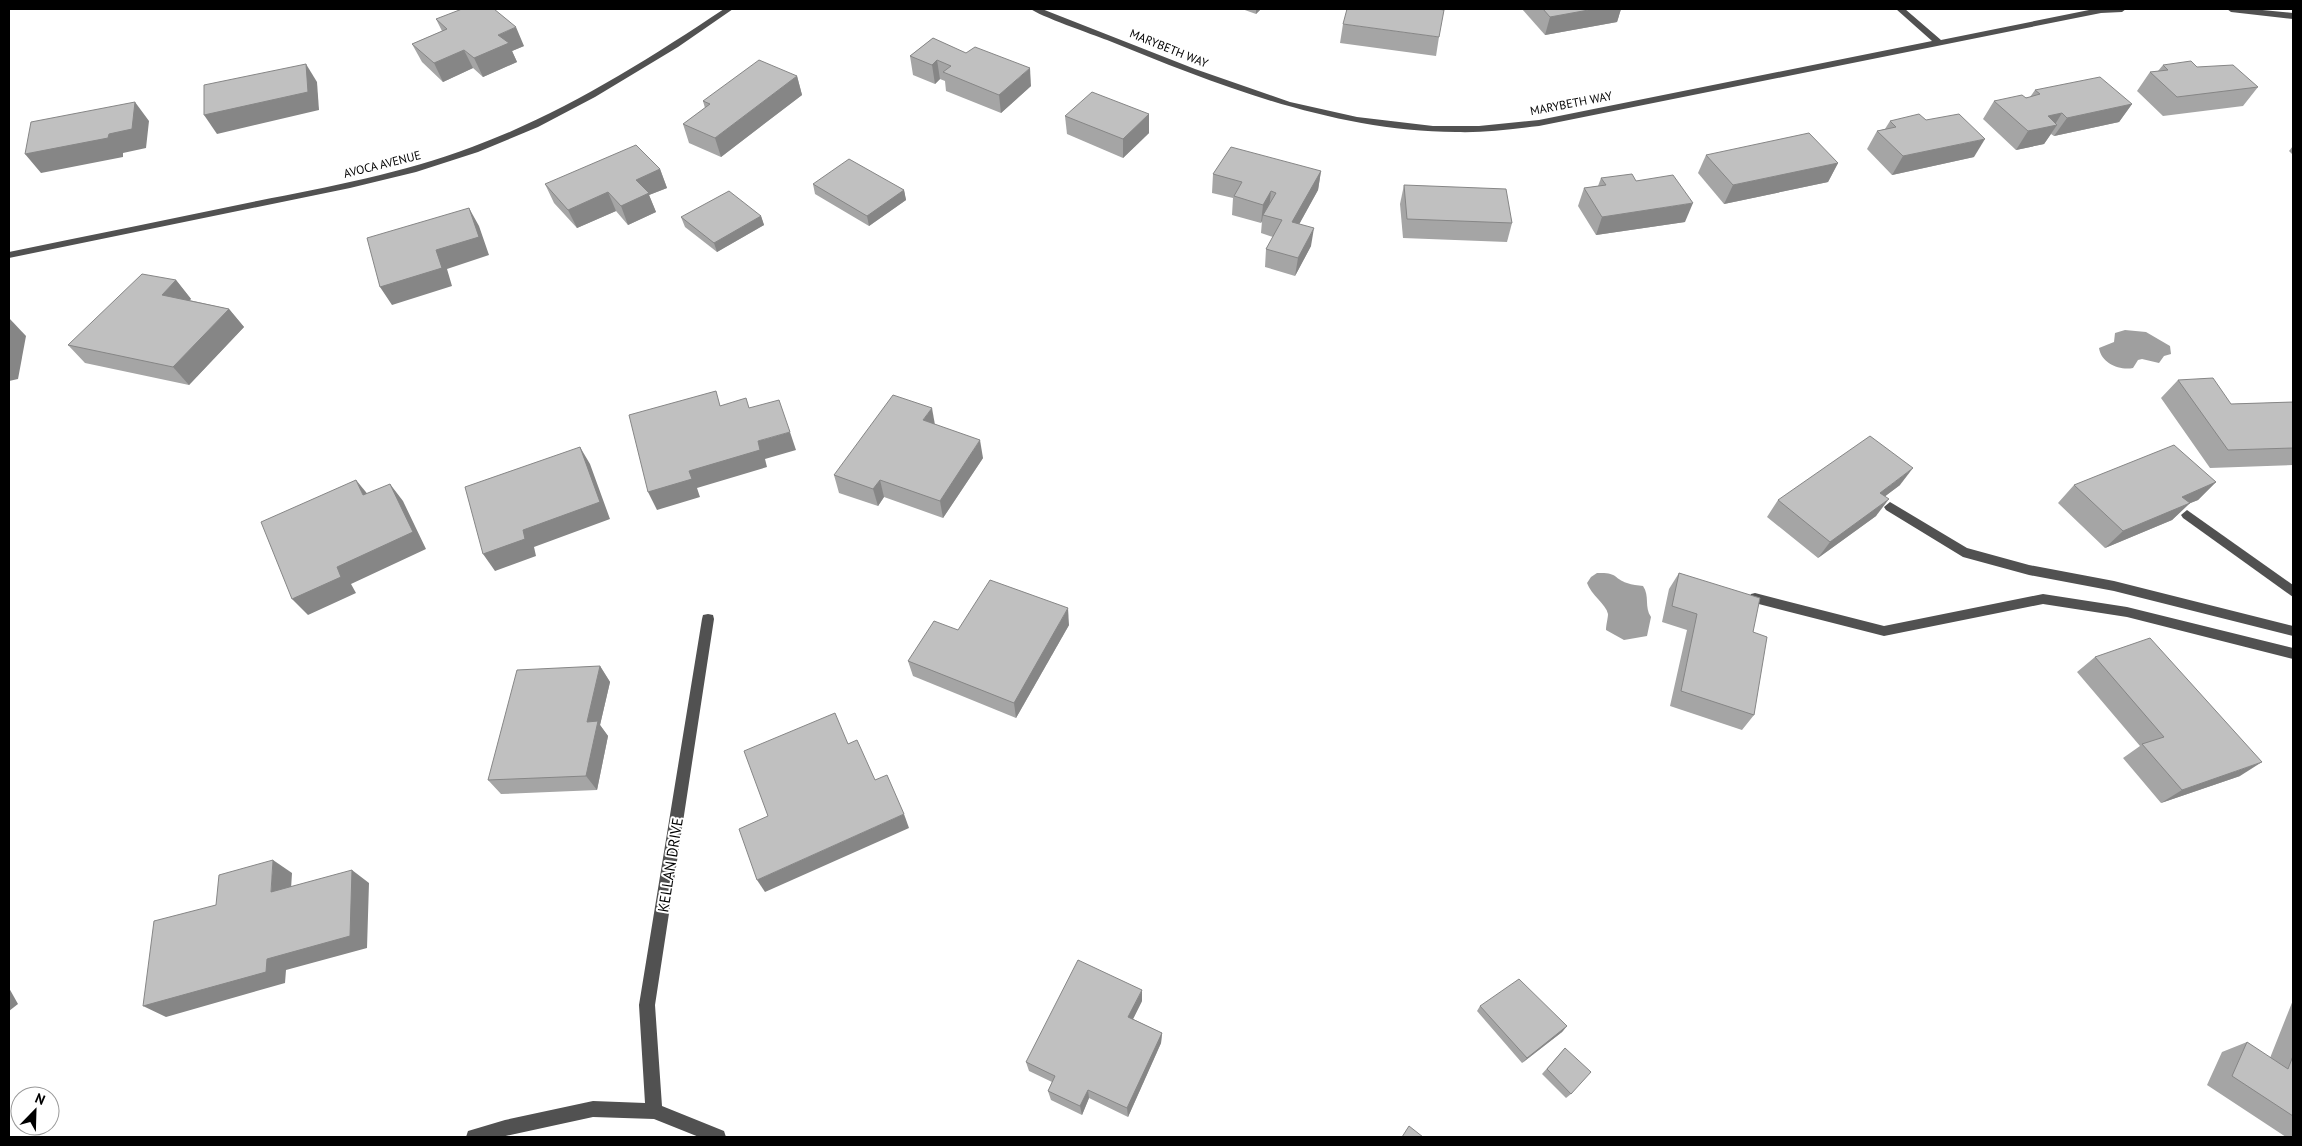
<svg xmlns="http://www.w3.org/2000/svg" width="2302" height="1146" viewBox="0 0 2302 1146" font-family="'PT Sans',sans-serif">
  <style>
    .water { fill: #9f9f9f }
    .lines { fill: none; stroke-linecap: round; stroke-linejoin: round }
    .minor { fill: #515151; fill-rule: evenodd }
    .wall { fill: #a5a5a5 }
    .shaded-wall { fill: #868686 }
    .building { fill: #c0c0c0; stroke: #868686 }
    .labels { text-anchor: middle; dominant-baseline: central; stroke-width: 4; stroke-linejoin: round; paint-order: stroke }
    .far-street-label { font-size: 12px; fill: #000; stroke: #fff }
    .street-label { font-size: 15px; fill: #000; stroke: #fff }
  </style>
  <rect width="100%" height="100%" fill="#fff"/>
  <g class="water">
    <path d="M2125,330L2146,332L2170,346L2171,354L2164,356L2159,363L2142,359L2138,360L2133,368C2120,371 2101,363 2099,348L2114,342L2115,333Z"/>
    <path d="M1597,573C1618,572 1613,578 1627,583C1632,585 1638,585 1643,586C1650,596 1644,607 1651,617L1647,636L1624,640L1606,630C1606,625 1608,618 1608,614C1606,604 1591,595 1587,583L1591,577Z"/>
  </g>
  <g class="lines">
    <g class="minor">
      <path d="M724,9H733L678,47L595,97L538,127L478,152L416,172L350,188L9,258V252C92,235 174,218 257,201C329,187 403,173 472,147C562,114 644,62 724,9Z"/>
      <path d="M1031,9H1042L1195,69L1290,102L1357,117L1433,126H1479L1539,120L1932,41L1896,9H1905L1941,40L2094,9H2126L2122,12L2101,13L1539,126C1511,129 1484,133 1456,132C1333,131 1220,86 1107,40C1094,35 1037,15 1031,9Z"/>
      <polygon points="2227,9 2252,9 2293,13 2293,19 2231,12"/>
      <polygon points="1890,502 1967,548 2029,565 2114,581 2293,626 2293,636 2114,591 2029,575 1963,557 1886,510 1884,507"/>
      <polygon points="2187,510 2293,585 2293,597 2183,518 2181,515"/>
      <polygon points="1755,593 1884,626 2043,594 2127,607 2293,648 2293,659 2127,617 2043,604 1884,636 1751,602 1749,598 1751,594"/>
      <polygon points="708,614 713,615 714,619 655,1005 662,1106 724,1131 726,1137 699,1137 654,1119 593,1117 501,1137 466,1137 468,1131 505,1120 593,1101 645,1103 639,1005 702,619 703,615"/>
    </g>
  </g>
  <g class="wall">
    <polygon points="1242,9 1261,9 1256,14"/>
    <polygon points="1522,9 1621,9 1617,22 1545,35"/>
    <polygon points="436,19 524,46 512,51 517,62 483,77 473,68 443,82 422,62 412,44 442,31"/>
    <polygon points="1343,24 1439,37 1436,56 1340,43"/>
    <polygon points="933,38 1031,86 1001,113 946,91 945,81 940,79 935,84 913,75 910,56"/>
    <polygon points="2163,65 2197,67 2258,87 2243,106 2163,116 2137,91 2150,72 2158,71"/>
    <polygon points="797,76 802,95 721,157 689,143 683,124 705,108 703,101"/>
    <polygon points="2035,90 2132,104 2119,122 2054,136 2051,134 2044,144 2016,150 1983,119 1994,101 2030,97"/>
    <polygon points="1149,114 1149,133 1123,158 1067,134 1065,116"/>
    <polygon points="1926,120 1974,157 1892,175 1867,149 1877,131 1885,129 1890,121"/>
    <polygon points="2293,146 2293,155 2289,151"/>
    <polygon points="1706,155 1838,163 1828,182 1724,204 1698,173"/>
    <polygon points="660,169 667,188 649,195 656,212 628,225 616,211 577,228 554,203 545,184"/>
    <polygon points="1321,171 1318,190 1299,224 1311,246 1295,276 1265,267 1266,249 1273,237 1261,233 1262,221 1261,223 1232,215 1233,198 1212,193 1213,174"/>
    <polygon points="1601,178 1685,222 1596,235 1578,206 1584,188 1598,186"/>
    <polygon points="813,184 904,190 906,200 869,226 815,194"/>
    <polygon points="1404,185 1512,223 1507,242 1403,238 1400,204"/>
    <polygon points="761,216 764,225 717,252 685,227 681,217"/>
    <polygon points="176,280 191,299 189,300 229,309 244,327 189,385 85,363 68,345"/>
    <polygon points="2178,380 2231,404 2293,402 2293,465 2210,468 2161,398"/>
    <polygon points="935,425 983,458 943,518 884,497 878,506 839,493 834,475"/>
    <polygon points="2216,482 2198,500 2190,503 2172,520 2105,548 2058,503 2074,485"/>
    <polygon points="1900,485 1885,496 1876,516 1818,558 1767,517 1778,500"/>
    <polygon points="1679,573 1753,632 1754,715 1742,730 1670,706 1687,630 1662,622 1669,589"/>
    <polygon points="1069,625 1016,718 913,676 908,661 958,630"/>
    <polygon points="2095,657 2240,776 2161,803 2123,758 2140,746 2077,672"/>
    <polygon points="600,666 610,682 600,725 608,736 597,790 501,794 488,780"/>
    <polygon points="2293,1000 2293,1137 2286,1137 2207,1085 2222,1052 2247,1042 2270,1058"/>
    <polygon points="1142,1001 1133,1019 1162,1033 1161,1043 1128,1117 1089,1098 1082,1115 1051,1100 1048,1091 1052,1082 1029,1071 1026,1062"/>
    <polygon points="1480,1006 1567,1026 1562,1032 1522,1063 1477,1011"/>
    <polygon points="1565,1048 1571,1094 1566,1098 1542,1074"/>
  </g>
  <g class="shaded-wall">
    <polygon points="1256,9 1261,9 1256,14"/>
    <polygon points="1594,9 1621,9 1617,22 1545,35 1550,17"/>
    <polygon points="516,27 524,46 512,51 517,62 483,77 474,58 498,35"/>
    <polygon points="464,50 473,68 443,82 434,63"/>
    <polygon points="937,60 940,79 935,84 932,65"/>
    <polygon points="306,64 317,82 319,110 217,134 204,115"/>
    <polygon points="1030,68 1031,86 1001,113 999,95"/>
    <polygon points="797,76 802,95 721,157 715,138"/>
    <polygon points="135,102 149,121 146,148 123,153 123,157 41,173 25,154 109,134"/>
    <polygon points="2132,104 2119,122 2054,136 2067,118"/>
    <polygon points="2062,113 2054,126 2057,125 2044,144 2016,150 2028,131 2048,116"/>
    <polygon points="1149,114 1149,133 1123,158 1123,139"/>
    <polygon points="1985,139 1974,157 1892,175 1903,156"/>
    <polygon points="1838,163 1828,182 1724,204 1733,185"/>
    <polygon points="660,169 667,188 649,195 656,212 628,225 621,206 636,180"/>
    <polygon points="1321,171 1318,190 1290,241 1292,222"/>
    <polygon points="904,190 906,200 869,226 867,216"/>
    <polygon points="1271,191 1269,210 1263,215 1262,221 1261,223 1263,205"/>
    <polygon points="608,192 616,211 577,228 568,210"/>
    <polygon points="1693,203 1685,222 1596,235 1602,217"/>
    <polygon points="469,208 479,226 489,255 447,269 452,286 392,305 380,287 436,250"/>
    <polygon points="761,216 764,225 717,252 714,243"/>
    <polygon points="1314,228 1311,246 1295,276 1298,258"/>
    <polygon points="176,280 191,299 177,313 162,295"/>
    <polygon points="229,309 244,327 189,385 173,367"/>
    <polygon points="9,318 26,336 18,379 9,381"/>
    <polygon points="932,408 935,425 923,420"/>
    <polygon points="790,432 796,450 765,459 767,467 697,488 700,497 657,510 648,492 689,471 758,441"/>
    <polygon points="980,440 983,458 943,518 940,501"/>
    <polygon points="580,447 590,464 610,519 534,547 536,556 495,571 483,554 523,530"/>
    <polygon points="1913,468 1900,485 1867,510 1880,493"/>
    <polygon points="356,480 370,497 363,495"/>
    <polygon points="880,480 884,497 878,506 873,489"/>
    <polygon points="2216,482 2198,500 2164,514 2182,497"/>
    <polygon points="390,484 403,501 426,549 351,584 356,593 308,615 292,599 337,567"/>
    <polygon points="1889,499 1876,516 1818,558 1830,542"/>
    <polygon points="2190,503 2172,520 2105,548 2123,531"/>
    <polygon points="1068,608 1069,625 1016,718 1014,703"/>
    <polygon points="600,666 610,682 600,725 608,736 597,790 586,776 587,722"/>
    <polygon points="2262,762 2240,776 2161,803 2182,790"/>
    <polygon points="904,814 909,828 765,892 757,880"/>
    <polygon points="273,860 292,873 290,905 271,892"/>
    <polygon points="352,870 369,883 367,948 286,970 285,983 166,1017 143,1006 267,959"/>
    <polygon points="9,988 18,1004 9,1011"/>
    <polygon points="1142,990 1142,1001 1129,1027 1128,1017"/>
    <polygon points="1567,1026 1562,1032 1522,1063 1527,1058"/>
    <polygon points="1162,1033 1161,1043 1128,1117 1127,1108"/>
    <polygon points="1088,1090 1089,1098 1082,1115 1080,1106"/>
  </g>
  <g class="building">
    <polygon points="462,9 494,9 516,27 498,35 509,43 474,58 464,50 434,63 412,44 447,29 436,19"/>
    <polygon points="1347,9 1438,9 1444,10 1439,37 1343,24"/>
    <polygon points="1543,9 1594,9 1550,17"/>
    <polygon points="933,38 966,53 975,47 1030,68 999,95 943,72 951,66 937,60 932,65 910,56"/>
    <polygon points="759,60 797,76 715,138 683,124 710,104 703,101"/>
    <polygon points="2191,61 2197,67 2233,65 2258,87 2177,97 2150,72 2168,70 2163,65"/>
    <polygon points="306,64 308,92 204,115 204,85"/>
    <polygon points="2100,77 2132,104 2067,118 2062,113 2048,116 2057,125 2028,131 1994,101 2022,95 2026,98 2040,94 2035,90"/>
    <polygon points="1092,92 1149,114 1123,139 1065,116"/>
    <polygon points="135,102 132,129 109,134 108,138 25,154 31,122"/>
    <polygon points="1919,114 1926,120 1959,114 1985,139 1903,156 1877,131 1896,127 1890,121"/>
    <polygon points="1809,133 1838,163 1733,185 1706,155"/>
    <polygon points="636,145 660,169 636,180 649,193 621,206 608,192 568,210 545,184"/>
    <polygon points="1231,147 1321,171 1292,222 1314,228 1298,258 1266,249 1282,220 1263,215 1276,193 1271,191 1263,205 1234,196 1242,182 1213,174"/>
    <polygon points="849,159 904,190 867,216 813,184"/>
    <polygon points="1632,174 1636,181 1673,175 1693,203 1602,217 1584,188 1606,185 1601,178"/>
    <polygon points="1404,185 1506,189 1512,223 1407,219"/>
    <polygon points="729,191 761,216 714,243 681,217"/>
    <polygon points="469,208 479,237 436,250 442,268 380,287 367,238"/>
    <polygon points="142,274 176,280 162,295 229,309 173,367 68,345"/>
    <polygon points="2213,378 2231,404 2293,402 2293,448 2228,450 2178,380"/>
    <polygon points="716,391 720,406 746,398 749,408 779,400 790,432 758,441 760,450 689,471 692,479 648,492 629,415"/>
    <polygon points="893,395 932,408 923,420 980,440 940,501 880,480 873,489 834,475"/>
    <polygon points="1870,436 1913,468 1880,493 1889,499 1830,542 1778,500"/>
    <polygon points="2174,445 2216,482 2182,497 2190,503 2123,531 2074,485"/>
    <polygon points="580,447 600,502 523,530 525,539 483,554 465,487"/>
    <polygon points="356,480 363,495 390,484 413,532 337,567 341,577 292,599 261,522"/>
    <polygon points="1679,573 1760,598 1753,632 1767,637 1754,715 1681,691 1697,614 1672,606"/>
    <polygon points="990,580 1068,608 1014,703 908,661 934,621 958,630"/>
    <polygon points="2150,638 2262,762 2182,790 2142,744 2164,737 2095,657"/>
    <polygon points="600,666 587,722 598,721 586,776 488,780 517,670"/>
    <polygon points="835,713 848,744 857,740 875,780 887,775 904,814 757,880 739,829 768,816 744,751"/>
    <polygon points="273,860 271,892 352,870 350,936 267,959 266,972 143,1006 154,921 216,905 219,875"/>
    <polygon points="1078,960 1142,990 1128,1017 1162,1033 1127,1108 1088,1090 1080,1106 1048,1091 1055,1076 1026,1062"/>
    <polygon points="1519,979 1567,1026 1527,1058 1480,1006"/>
    <polygon points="2247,1042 2288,1069 2293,1056 2293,1116 2232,1076"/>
    <polygon points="1565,1048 1591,1072 1571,1094 1547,1069"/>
    <polygon points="1409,1126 1423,1137 1402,1137"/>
  </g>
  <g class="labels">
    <g class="far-street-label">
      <text transform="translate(1169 48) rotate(22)">MARYBETH WAY</text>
      <text transform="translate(1571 103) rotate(-11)">MARYBETH WAY</text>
      <text transform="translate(382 164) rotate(-14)">AVOCA AVENUE</text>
    </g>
    <g class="street-label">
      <text transform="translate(670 865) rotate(-81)">KELLAN DRIVE</text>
    </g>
  </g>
  <rect width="2302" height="1146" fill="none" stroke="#000000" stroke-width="20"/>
  <g transform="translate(35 1111) rotate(23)"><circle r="24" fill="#ffffff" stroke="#999999"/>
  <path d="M0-4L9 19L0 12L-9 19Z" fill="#000000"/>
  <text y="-8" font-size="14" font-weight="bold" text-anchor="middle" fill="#000000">N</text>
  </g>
</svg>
